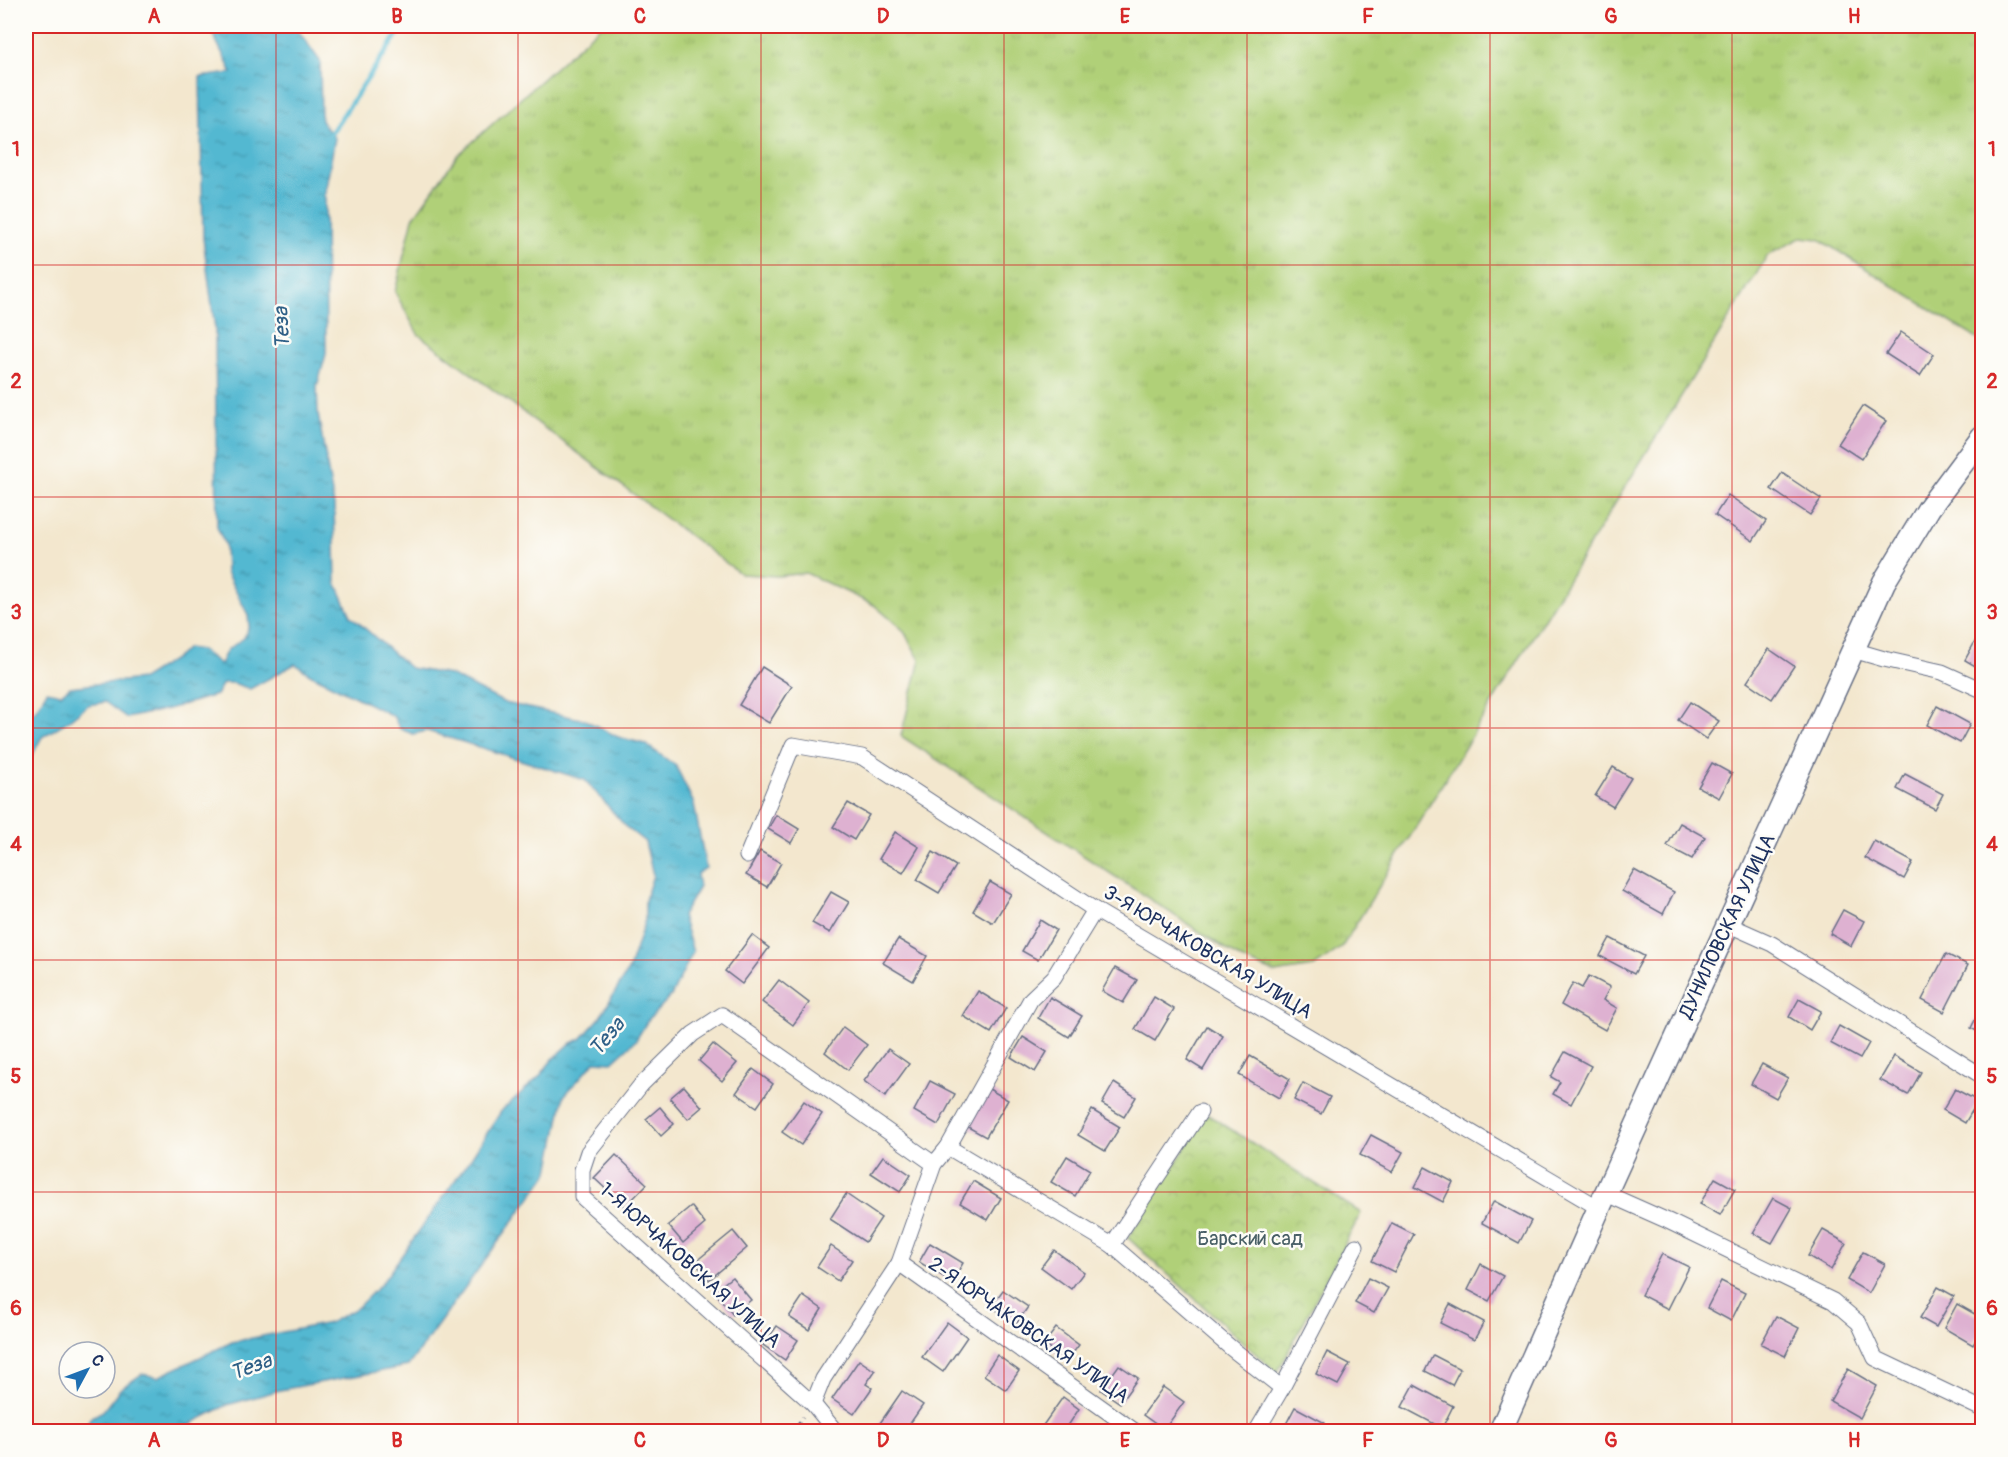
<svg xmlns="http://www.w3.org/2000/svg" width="2008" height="1457" viewBox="0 0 2008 1457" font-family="Pangolin,sans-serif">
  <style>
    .grass { fill: url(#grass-tufts); stroke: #66806b; stroke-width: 1.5 }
    .park { fill: url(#park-crowns); stroke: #66806b; stroke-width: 1.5 }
    .water { fill: url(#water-ripples); stroke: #367498; stroke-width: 1.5 }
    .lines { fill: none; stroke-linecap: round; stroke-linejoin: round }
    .stream { stroke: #52b8d1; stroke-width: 5 }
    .building { fill: #deb1d1 }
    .minor-casing { stroke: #676f85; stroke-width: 17 }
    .secondary-casing { stroke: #676f85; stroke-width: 25 }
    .path { stroke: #676f85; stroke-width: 3; stroke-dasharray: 4.5 4.5; stroke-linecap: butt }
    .minor { stroke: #fff; stroke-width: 15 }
    .secondary { stroke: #fff; stroke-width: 22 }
    .grid { fill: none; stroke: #d62828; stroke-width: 1.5; stroke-opacity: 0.55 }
    .labels { text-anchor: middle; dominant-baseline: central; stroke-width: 5; stroke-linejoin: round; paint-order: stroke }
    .street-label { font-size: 20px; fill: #1b2f5e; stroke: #fdfcf7 }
    .park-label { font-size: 20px; fill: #485f66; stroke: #fdfcf7 }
    .water-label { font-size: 21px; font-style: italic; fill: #2e5f86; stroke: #fdfcf7 }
    .neatline { fill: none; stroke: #d62828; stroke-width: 2 }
    .grid-label { font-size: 20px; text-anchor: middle; font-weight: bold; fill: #d62828 }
  </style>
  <defs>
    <pattern id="grass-tufts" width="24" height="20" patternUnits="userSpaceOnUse" patternTransform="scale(1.5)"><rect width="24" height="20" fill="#b0d078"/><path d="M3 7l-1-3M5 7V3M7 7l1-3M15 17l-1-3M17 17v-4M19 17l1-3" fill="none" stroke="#97b36a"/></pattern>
    <pattern id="park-crowns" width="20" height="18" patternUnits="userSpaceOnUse" patternTransform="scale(1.5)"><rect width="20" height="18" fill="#b0d078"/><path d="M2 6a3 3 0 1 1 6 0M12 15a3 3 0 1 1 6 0" fill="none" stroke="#97b36a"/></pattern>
    <pattern id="water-ripples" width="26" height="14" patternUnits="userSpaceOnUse" patternTransform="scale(1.5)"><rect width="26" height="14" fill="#52b8d1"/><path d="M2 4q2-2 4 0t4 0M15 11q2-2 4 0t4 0" fill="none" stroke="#4396ad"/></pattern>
  </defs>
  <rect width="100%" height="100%" fill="#fdfcf7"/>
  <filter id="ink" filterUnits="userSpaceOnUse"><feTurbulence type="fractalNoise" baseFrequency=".0167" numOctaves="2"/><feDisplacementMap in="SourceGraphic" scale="12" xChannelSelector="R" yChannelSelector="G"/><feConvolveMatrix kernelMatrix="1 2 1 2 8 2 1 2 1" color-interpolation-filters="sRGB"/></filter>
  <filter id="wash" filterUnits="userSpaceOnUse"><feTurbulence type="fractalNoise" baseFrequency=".008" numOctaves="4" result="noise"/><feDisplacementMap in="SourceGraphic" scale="24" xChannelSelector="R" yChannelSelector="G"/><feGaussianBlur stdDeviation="1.35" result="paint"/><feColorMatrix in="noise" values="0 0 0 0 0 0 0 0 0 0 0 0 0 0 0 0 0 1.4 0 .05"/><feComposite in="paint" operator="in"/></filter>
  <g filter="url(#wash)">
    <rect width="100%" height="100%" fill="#f3e7ce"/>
    <polygon class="grass" points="601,26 1982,26 1982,342 1819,239 1802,237 1768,255 1342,947 1314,967 1275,973 1241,959 901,736 920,660 903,630 874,605 806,573 778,576 741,574 418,334 395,292 413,218 457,156"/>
    <polygon class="park" points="1207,1114 1361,1213 1277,1373 1128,1238"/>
    <polygon class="water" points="209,26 295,26 320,61 321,121 335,138 325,193 326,354 317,387 318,414 334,505 336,582 351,616 410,668 450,675 505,703 585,720 618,737 645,744 676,766 694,804 706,868 697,874 699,887 682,916 693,952 671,996 648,1020 636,1040 612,1062 595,1061 564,1096 549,1172 408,1366 280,1390 227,1405 177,1431 84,1431 90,1418 103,1411 120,1389 142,1374 158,1377 232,1342 329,1323 357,1308 382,1283 471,1158 502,1110 539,1077 552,1060 571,1043 581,1039 599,1019 629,969 645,920 645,900 653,875 645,842 626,827 585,780 427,731 413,734 400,729 393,716 310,674 295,664 250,689 233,683 223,683 216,695 168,709 127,718 105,702 88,705 68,721 42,737 26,767 26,716 35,711 47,691 61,694 70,687 142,679 179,656 187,648 201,650 220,664 227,650 244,638 249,626 248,615 226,572 225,545 217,527 215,329 203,238 200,77 232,73"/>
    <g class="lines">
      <polyline class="stream" points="327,139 403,26"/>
    </g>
    <g id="blocks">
      <g class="building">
        <polygon points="1901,332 1934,354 1920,376 1886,354"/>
        <polygon points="1863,406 1886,421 1861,459 1838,444"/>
        <polygon points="1782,473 1821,499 1810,515 1771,489"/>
        <polygon points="1728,495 1766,521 1753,541 1715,515"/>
        <polygon points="1982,629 1982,670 1965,660"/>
        <polygon points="1769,649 1794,666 1772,699 1747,682"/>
        <polygon points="762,667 792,686 769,723 739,705"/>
        <polygon points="1690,702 1719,721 1706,739 1678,720"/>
        <polygon points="1937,706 1970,724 1960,743 1927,725"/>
        <polygon points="1712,763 1732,774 1719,798 1698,787"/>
        <polygon points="1613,767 1631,778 1613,807 1595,796"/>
        <polygon points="1905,774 1943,794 1935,809 1897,789"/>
        <polygon points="848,803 869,815 854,840 833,827"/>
        <polygon points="776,815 799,829 791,843 768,829"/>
        <polygon points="1680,823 1705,837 1692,859 1667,846"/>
        <polygon points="895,832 919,847 903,873 879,859"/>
        <polygon points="1874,841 1913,862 1904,879 1865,858"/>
        <polygon points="760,851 781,863 767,887 746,875"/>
        <polygon points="933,852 956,866 939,893 917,880"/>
        <polygon points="1634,870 1674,892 1663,914 1622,891"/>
        <polygon points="990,882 1011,894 993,923 973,911"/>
        <polygon points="831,892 849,902 830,933 812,923"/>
        <polygon points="1843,910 1864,921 1851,946 1830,934"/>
        <polygon points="1040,920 1056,930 1038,960 1022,951"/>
        <polygon points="752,935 769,948 742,984 725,971"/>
        <polygon points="1610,938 1644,956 1634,974 1600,956"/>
        <polygon points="898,939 927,956 913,981 883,963"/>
        <polygon points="1946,954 1968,965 1944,1012 1922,1000"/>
        <polygon points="1115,968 1137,980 1123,1003 1102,991"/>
        <polygon points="1589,976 1610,987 1603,1000 1617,1008 1605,1030 1561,1005 1573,983 1582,988"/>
        <polygon points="779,980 809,1003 793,1025 762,1002"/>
        <polygon points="978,991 1006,1008 991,1033 963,1016"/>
        <polygon points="1050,997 1082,1016 1069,1037 1038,1018"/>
        <polygon points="1154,997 1174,1009 1155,1041 1135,1029"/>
        <polygon points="1799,999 1821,1011 1810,1030 1789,1017"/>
        <polygon points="1982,1006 1982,1034 1971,1028"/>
        <polygon points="1207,1026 1223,1036 1203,1070 1187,1060"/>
        <polygon points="1839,1026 1869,1043 1860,1059 1830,1043"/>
        <polygon points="843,1027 867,1045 848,1070 825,1052"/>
        <polygon points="1023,1037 1047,1052 1035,1072 1011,1057"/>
        <polygon points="713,1044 737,1063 722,1081 699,1061"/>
        <polygon points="888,1049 909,1064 885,1097 864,1081"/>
        <polygon points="1565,1052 1591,1066 1571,1104 1553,1094 1560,1082 1551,1077"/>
        <polygon points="1250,1056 1290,1079 1279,1098 1239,1075"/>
        <polygon points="1894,1056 1921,1072 1908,1095 1880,1080"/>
        <polygon points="1762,1064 1788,1078 1776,1098 1751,1084"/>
        <polygon points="753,1069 773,1084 757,1107 736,1093"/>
        <polygon points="930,1081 955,1094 938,1125 914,1111"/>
        <polygon points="1114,1083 1136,1097 1124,1117 1102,1104"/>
        <polygon points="1303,1083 1330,1097 1321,1114 1294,1100"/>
        <polygon points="684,1086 702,1107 688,1119 670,1098"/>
        <polygon points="989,1089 1008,1100 986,1137 966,1126"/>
        <polygon points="1955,1089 1978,1101 1965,1123 1943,1110"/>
        <polygon points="804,1101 822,1114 801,1145 782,1132"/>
        <polygon points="660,1107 674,1124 661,1136 646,1119"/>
        <polygon points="1092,1110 1120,1127 1105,1151 1078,1135"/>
        <polygon points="1371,1135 1403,1152 1392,1172 1360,1155"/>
        <polygon points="616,1155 647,1184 625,1207 594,1178"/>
        <polygon points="883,1156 911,1175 900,1192 871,1173"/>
        <polygon points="1067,1156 1090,1170 1075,1196 1051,1182"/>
        <polygon points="1425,1167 1453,1182 1443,1202 1415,1187"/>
        <polygon points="1715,1178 1735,1189 1720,1215 1700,1204"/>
        <polygon points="973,1181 1001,1198 988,1220 960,1203"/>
        <polygon points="846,1194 881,1218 865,1242 830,1219"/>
        <polygon points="1773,1198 1792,1208 1772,1243 1753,1233"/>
        <polygon points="1494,1201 1531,1221 1519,1243 1482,1223"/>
        <polygon points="691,1206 705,1224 683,1243 668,1225"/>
        <polygon points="1392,1223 1414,1234 1394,1272 1372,1261"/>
        <polygon points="1823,1230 1846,1243 1831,1270 1808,1256"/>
        <polygon points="733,1231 747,1248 709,1280 695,1262"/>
        <polygon points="930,1243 963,1263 952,1282 919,1262"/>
        <polygon points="831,1246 852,1260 838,1281 817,1267"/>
        <polygon points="1054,1250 1084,1272 1071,1289 1041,1267"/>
        <polygon points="1863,1252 1885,1264 1869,1293 1847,1280"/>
        <polygon points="1662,1254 1689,1267 1668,1309 1641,1295"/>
        <polygon points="1481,1264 1503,1276 1489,1301 1468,1290"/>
        <polygon points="732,1277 751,1300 733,1315 714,1291"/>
        <polygon points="1368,1278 1388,1288 1374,1313 1355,1303"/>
        <polygon points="1721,1281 1745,1293 1731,1321 1707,1308"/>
        <polygon points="1938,1287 1954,1296 1936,1327 1920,1318"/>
        <polygon points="1003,1290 1028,1307 1016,1324 991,1306"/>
        <polygon points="803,1296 822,1309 809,1330 789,1317"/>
        <polygon points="1450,1304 1484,1322 1474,1340 1440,1323"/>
        <polygon points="1957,1304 1982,1318 1982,1328 1973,1345 1944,1328"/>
        <polygon points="1776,1316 1799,1328 1785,1356 1761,1344"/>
        <polygon points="947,1322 967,1337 943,1372 922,1357"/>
        <polygon points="777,1326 798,1340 785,1360 763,1345"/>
        <polygon points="1056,1328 1079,1345 1067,1361 1044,1344"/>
        <polygon points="1327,1352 1350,1364 1338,1385 1316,1374"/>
        <polygon points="997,1355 1019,1371 1006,1390 984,1375"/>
        <polygon points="1433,1355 1460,1369 1452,1385 1425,1371"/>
        <polygon points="859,1360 875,1371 866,1384 872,1388 854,1414 832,1399"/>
        <polygon points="1119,1365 1138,1378 1120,1403 1101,1390"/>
        <polygon points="1848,1369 1877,1386 1860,1418 1830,1401"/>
        <polygon points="1414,1385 1453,1406 1442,1428 1402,1407"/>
        <polygon points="1163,1387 1184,1402 1164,1430 1143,1415"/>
        <polygon points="902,1391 923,1405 904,1432 879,1432 876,1429"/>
        <polygon points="1063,1397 1079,1409 1064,1432 1041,1432 1039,1431"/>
        <polygon points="1295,1407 1325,1423 1321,1432 1292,1432 1284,1428"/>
        <polygon points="946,1426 954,1432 942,1432"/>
      </g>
    </g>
  </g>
  <g filter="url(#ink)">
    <use href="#blocks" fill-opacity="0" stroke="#676f85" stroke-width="1.5"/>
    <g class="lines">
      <g class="minor-casing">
        <g id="minor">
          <polyline points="1853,650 1884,659 1942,672 1982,690"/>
          <polyline points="747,856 793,745 862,757 1095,910 1599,1208"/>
          <polyline points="1727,924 1772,944 1982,1076"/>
          <polyline points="1200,1112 1112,1245 1231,1348 1282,1388"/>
          <polyline points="948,1147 1112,1245"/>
          <polyline points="1605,1193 1668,1221 1833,1301 1859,1323 1875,1358 1982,1409"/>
          <polyline points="899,1263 1136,1432"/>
          <polyline points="813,1404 823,1379 899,1263 934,1164 948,1147 1031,999 1054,977 1095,910"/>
          <polyline points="836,1432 813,1404 582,1197 582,1170 588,1152 641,1085 693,1034 722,1015 934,1164"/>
          <polyline points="1256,1432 1282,1388 1356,1246"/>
        </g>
      </g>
      <g class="secondary-casing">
        <polyline id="secondary" points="1500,1432 1599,1208 1884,582 1929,508 1982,437"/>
      </g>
      <polyline class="path" points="792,1432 803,1417"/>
      <use href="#minor" class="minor"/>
      <use href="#secondary" class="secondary"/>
    </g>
  </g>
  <path class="grid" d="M276,26V1432M518,26V1432M761,26V1432M1004,26V1432M1247,26V1432M1490,26V1432M1732,26V1432M26,265H1982M26,497H1982M26,728H1982M26,960H1982M26,1192H1982"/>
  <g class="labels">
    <g class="street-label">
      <text transform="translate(1727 926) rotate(-65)">ДУНИЛОВСКАЯ УЛИЦА</text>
      <text transform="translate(1208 952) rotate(31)">3-Я ЮРЧАКОВСКАЯ УЛИЦА</text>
      <text transform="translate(690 1265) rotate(42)">1-Я ЮРЧАКОВСКАЯ УЛИЦА</text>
      <text transform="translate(1029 1330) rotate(35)">2-Я ЮРЧАКОВСКАЯ УЛИЦА</text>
    </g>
    <g class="park-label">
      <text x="1250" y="1238">Барский сад</text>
    </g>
    <g class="water-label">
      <text transform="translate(282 328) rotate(-93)">Теза</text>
      <text transform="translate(607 1037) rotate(-50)">Теза</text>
      <text transform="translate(251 1367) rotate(-20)">Теза</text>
    </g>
  </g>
  <rect width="2008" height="1457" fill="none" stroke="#fdfcf7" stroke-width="66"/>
  <g transform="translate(87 1370) rotate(49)"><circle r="28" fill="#fdfcf7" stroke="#a3aaba" stroke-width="1.5"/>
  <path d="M0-4.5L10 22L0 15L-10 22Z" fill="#1f6fb2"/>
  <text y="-9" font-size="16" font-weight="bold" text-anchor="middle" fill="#1b2f5e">С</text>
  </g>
  <rect x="33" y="33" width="1942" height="1391" class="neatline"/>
  <g class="grid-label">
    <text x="154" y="23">A</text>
    <text x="397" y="23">B</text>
    <text x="640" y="23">C</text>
    <text x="883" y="23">D</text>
    <text x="1125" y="23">E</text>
    <text x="1368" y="23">F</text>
    <text x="1611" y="23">G</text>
    <text x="1854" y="23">H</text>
    <text x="16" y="156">1</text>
    <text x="1992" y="156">1</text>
    <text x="16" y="388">2</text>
    <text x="1992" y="388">2</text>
    <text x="16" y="619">3</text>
    <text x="1992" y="619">3</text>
    <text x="16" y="851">4</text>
    <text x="1992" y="851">4</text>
    <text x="16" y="1083">5</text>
    <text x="1992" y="1083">5</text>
    <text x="16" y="1315">6</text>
    <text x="1992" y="1315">6</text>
    <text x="154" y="1447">A</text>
    <text x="397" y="1447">B</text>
    <text x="640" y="1447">C</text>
    <text x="883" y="1447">D</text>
    <text x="1125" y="1447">E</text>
    <text x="1368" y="1447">F</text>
    <text x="1611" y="1447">G</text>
    <text x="1854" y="1447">H</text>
  </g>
</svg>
